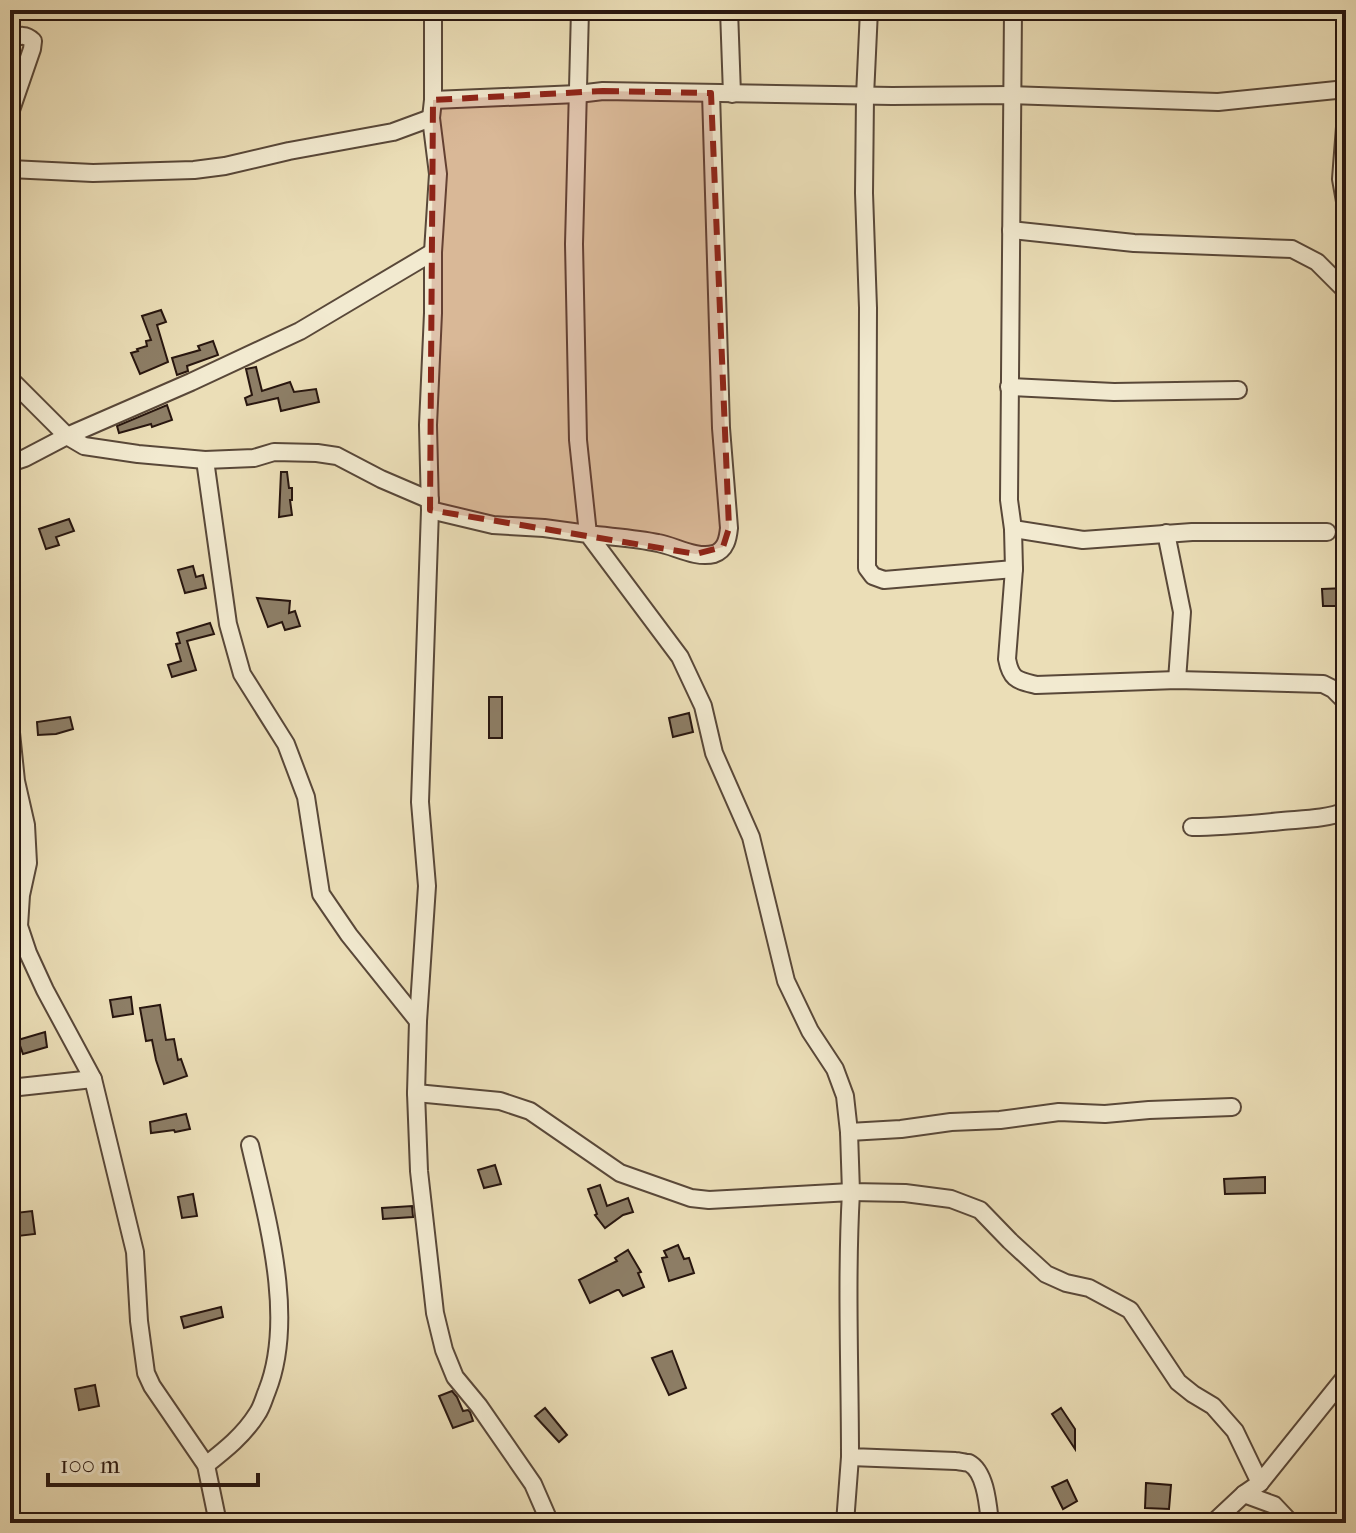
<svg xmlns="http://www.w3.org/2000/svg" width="1356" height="1533" viewBox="0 0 1356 1533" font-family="'IM FELL French Canon',serif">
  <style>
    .building { fill: #8d7e66; stroke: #28160f; stroke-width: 2 }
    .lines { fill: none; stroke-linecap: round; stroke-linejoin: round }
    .minor-casing { stroke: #594839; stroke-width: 20 }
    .minor { stroke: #f2ead0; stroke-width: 16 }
    .marked { fill: #8f2418; fill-opacity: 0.2; stroke: #8f2418; stroke-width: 6; stroke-dasharray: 16 10; stroke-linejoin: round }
  </style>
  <rect width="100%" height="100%" fill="#ebdeb7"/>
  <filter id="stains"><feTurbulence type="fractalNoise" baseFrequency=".0025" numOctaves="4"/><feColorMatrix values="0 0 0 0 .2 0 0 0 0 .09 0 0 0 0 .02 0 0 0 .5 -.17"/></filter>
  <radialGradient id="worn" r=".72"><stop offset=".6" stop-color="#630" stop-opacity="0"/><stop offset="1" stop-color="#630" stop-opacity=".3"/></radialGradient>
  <g class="building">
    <polygon points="161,310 166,322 157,325 168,362 140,374 131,353 138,351 137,349 147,346 146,341 151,340 142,316"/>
    <polygon points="213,341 218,355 187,366 188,371 177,375 172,358 200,350 198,346"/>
    <polygon points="256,367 262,391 290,382 294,392 316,389 319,402 281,411 278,398 247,405 245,398 252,395 246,369"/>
    <polygon points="167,405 172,420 152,427 151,424 119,433 117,426"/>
    <polygon points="281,472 287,472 289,488 292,488 292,500 290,500 292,515 279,517"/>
    <polygon points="69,519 74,531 56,537 59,545 46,549 39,529"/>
    <polygon points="193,566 196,577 203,575 206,588 185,593 178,570"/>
    <polygon points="1346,588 1346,606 1323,606 1322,589"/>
    <polygon points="257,598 290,601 289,613 295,611 300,626 285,630 282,622 268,627"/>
    <polygon points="210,623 214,634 187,641 196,670 172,677 168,665 181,661 176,644 180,643 177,633"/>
    <rect x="489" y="697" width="13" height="41"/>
    <polygon points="689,713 693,732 673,737 669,718"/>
    <polygon points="70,717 73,729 56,734 38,735 37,722"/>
    <polygon points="131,997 133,1014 113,1017 110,1000"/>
    <polygon points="160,1005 166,1040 174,1039 178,1060 181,1059 187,1076 164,1084 156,1060 152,1040 146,1041 140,1008"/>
    <polygon points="45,1032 47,1047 23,1054 18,1040"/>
    <polygon points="186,1114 190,1129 175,1132 174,1130 151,1133 150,1122"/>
    <polygon points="495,1165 501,1184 484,1188 478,1170"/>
    <polygon points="1265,1177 1265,1193 1225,1194 1224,1179"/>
    <polygon points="600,1185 607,1206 628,1198 633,1212 623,1215 605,1228 595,1215 597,1214 588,1189"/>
    <polygon points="193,1194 197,1216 182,1218 178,1197"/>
    <polygon points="412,1206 413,1217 383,1219 382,1208"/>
    <polygon points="32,1211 35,1234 18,1236 15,1213"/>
    <polygon points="678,1245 684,1259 689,1258 694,1273 669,1281 662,1258 667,1257 664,1251"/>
    <polygon points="628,1250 641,1272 638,1273 644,1287 623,1296 619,1290 617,1290 590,1303 579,1280 617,1261 615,1258"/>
    <polygon points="221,1307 223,1317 184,1328 181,1317"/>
    <polygon points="672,1351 686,1388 669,1395 652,1358"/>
    <polygon points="95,1385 99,1406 79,1410 75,1389"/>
    <polygon points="452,1391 457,1397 463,1411 468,1410 470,1412 473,1421 453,1428 439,1396"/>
    <polygon points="545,1408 567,1435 559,1442 535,1416"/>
    <polygon points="1061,1408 1075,1429 1075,1449 1052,1414"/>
    <polygon points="1067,1480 1077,1501 1063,1509 1052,1487"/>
    <polygon points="1146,1483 1171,1485 1169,1509 1145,1508"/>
  </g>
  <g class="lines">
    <g class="minor-casing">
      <g id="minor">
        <polyline points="433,10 433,100 431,118 438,174 433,252 433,313 428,425 430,510 420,802 427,886 418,1021 416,1093 419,1171 435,1313 444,1350 455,1377 479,1406 533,1484 550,1523"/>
        <path d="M580,10L574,244L578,440L588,534C611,537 635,538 658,543C675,546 696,559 714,554C726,550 728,538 729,528L721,428L711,93"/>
        <polyline points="729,10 732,94"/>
        <polyline points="869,10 865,96 864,193 868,308 867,568 873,576 884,580 1014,569"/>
        <path d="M1013,10L1009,500L1013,529L1014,569L1007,659C1011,680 1017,680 1036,685L1177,680L1323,684L1333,689L1346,702"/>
        <path d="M10,39C19,36 25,33 33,41L32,49L10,113"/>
        <polyline points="433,100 578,94 603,91 892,96 1012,95 1218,102 1346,89"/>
        <polyline points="1346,114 1341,179 1346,207"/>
        <polyline points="10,169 93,173 194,170 225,166 289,151 393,132 431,118"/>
        <polyline points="1011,230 1134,243 1292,249 1317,262 1346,291"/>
        <polyline points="10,379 67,436 84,446 138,454 205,460 254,458 274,452 317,453 337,456 381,479 430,500"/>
        <polyline points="1009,387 1114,392 1238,390"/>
        <polyline points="205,460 228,624 242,674 286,744 306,797 321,894 349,935 418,1021"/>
        <polyline points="10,463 25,458 67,436 191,382 300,331 433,252"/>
        <polyline points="430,510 493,525 544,528 588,534 680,657 703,706 714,753 751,837 786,981 810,1031 835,1069 845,1096 849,1132 851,1192 905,1193 951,1199 980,1210 1010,1241 1046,1274 1066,1283 1089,1288 1130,1310 1178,1382 1193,1394 1213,1406 1235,1431 1260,1483"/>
        <polyline points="1013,529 1083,540 1192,532 1327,532"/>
        <polyline points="1166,533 1182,612 1177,680"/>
        <polyline points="10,723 16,781 26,825 28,863 21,895 19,926 28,953 45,990 93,1079 135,1252 139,1321 146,1373 152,1386 206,1465 218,1523"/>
        <path d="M1192,827C1222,827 1252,824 1282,821C1304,819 1326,819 1346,811"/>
        <polyline points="10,1088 93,1079"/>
        <path d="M416,1093L500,1101L530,1111L620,1173L691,1198L709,1200L851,1192C846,1280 850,1369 850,1457L956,1461C958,1461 967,1463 969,1463C986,1472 988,1506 990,1523"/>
        <polyline points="849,1132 901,1129 951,1122 1000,1120 1059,1112 1105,1114 1149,1110 1232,1107"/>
        <path d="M206,1465C225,1450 244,1435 257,1414C262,1407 264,1398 267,1391C296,1318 267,1219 250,1145"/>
        <polyline points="1244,1494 1274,1505 1291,1523"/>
        <polyline points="845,1523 850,1457"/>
        <polyline points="1213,1523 1244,1494 1260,1483 1346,1376"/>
      </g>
    </g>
    <use href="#minor" class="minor"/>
  </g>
  <path class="marked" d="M603,91L711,93L729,528L723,547L696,554L430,510L433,100Z"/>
  <rect width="1356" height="1533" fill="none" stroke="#ebdeb7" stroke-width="40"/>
  <rect x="12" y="12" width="1332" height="1509" fill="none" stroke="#28160f" stroke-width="4"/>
  <rect x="20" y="20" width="1316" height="1493" fill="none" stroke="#28160f" stroke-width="2"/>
  <path d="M48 1473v12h210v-12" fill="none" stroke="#28160f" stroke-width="4"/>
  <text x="60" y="1473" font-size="24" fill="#28160f" stroke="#f2ead0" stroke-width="6" paint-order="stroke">100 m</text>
  <rect width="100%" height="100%" filter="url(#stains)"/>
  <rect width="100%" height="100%" fill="url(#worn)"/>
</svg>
